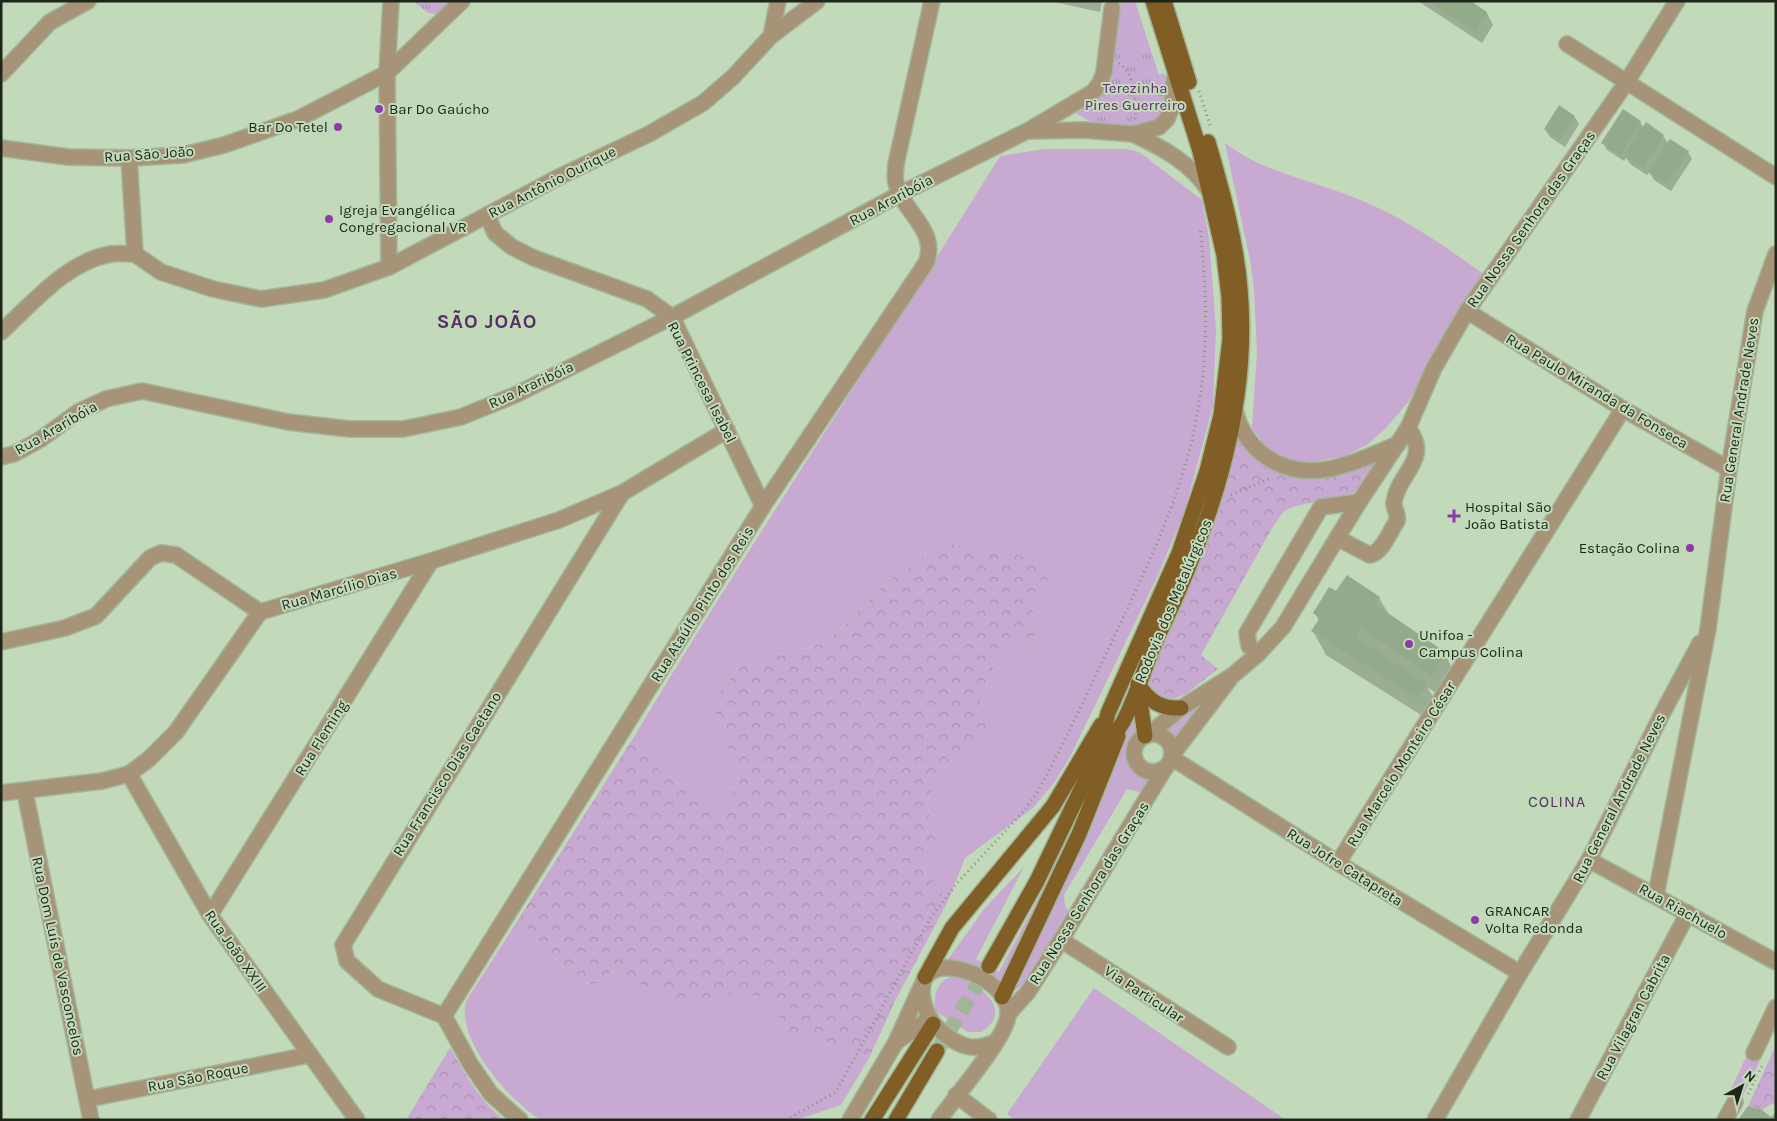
<svg xmlns="http://www.w3.org/2000/svg" width="1777" height="1121" viewBox="0 0 1777 1121" font-family="Karla,sans-serif">
  <style>
    .green { fill: #c7a9d2 }
    .forest { fill: url(#forest-crowns) }
    .park { fill: url(#park-tufts) }
    .shadow { fill: #0003 }
    .building { fill: #94ab8b }
    .lines { fill: none; stroke-linecap: round; stroke-linejoin: round }
    .major-tunnel { stroke: #a1b699; stroke-width: 15; stroke-dasharray: 15 8; stroke-linecap: butt }
    .minor-casing { stroke: #a1b699; stroke-width: 18 }
    .major-casing { stroke: #a1b699; stroke-width: 18 }
    .path { stroke: #84967d; stroke-width: 3; stroke-dasharray: 1 4; stroke-linecap: butt }
    .minor { stroke: #a79377; stroke-width: 15 }
    .major { stroke: #815e25; stroke-width: 15 }
    .poi-dot { fill: #8e3ba9; stroke: #c2dab9; stroke-width: 2 }
    .labels { text-anchor: middle; dominant-baseline: central; stroke-width: 4; stroke-linejoin: round; paint-order: stroke }
    .park-label { font-size: 15px; fill: #632b76; stroke: #c2dab9 }
    .poi-label { font-size: 15px; fill: #1d2619; stroke: #c2dab9; text-anchor: start }
    .street-label { font-size: 15px; fill: #1d2619; stroke: #c2dab9 }
    .neighbourhood-label { font-size: 16px; letter-spacing: 1px; fill: #572f65; stroke: #c2dab9 }
    .district-label { font-size: 20px; font-weight: bold; letter-spacing: 1px; fill: #572f65; stroke: #c2dab9 }
  </style>
  <defs>
    <pattern id="forest-crowns" width="20" height="18" patternUnits="userSpaceOnUse" patternTransform="scale(1.25)"><rect width="20" height="18" fill="#c7a9d2"/><path d="M2 6a3 3 0 1 1 6 0M12 15a3 3 0 1 1 6 0" fill="none" stroke="#aa91b4"/></pattern>
    <pattern id="park-tufts" width="24" height="20" patternUnits="userSpaceOnUse" patternTransform="scale(1.25)"><rect width="24" height="20" fill="#c7a9d2"/><path d="M3 7l-1-3M5 7V3M7 7l1-3M15 17l-1-3M17 17v-4M19 17l1-3" fill="none" stroke="#aa91b4"/></pattern>
  </defs>
  <rect width="100%" height="100%" fill="#c2dab9"/>
  <g class="green">
    <polygon points="1115,1 1135,1 1150,48 1111,45 1118,3"/>
    <path d="M1225,143C1265,174 1319,182 1365,202C1408,220 1447,248 1485,275L1409,401L1386,428L1367,445L1345,456L1307,463L1282,457L1266,447L1252,428L1257,352L1254,289L1250,260Z"/>
    <path d="M1045,149H1125L1139,152L1202,200L1209,238L1216,329L1213,406L1184,513L1158,575L1071,755L1054,783L1033,808L965,858L948,901L923,869L937,844L926,802L943,769L961,753L983,744L976,714L1005,636L1034,650L1035,622L1033,608L1051,571L942,543L886,583L826,643L743,663L712,703L740,780L720,809L660,772L637,732C754,537 881,349 1000,156Z"/>
    <polygon points="1222,685 1176,745 1172,737 1158,730"/>
    <path d="M1133,709L1140,728C1128,750 1122,769 1152,777L1144,793L1127,789L1064,895L1065,905L1068,911L1025,983L1014,991L1025,962L1098,809Z"/>
    <polygon points="1058,861 1002,984 963,963 947,961 984,909 1024,867 976,959 999,972"/>
    <path d="M518,920L575,979L592,985L615,970L682,1007L735,993L769,997L789,1035L806,1037L869,1058L841,1105L796,1120H541C510,1101 456,1041 466,1001Z"/>
    <path d="M956,976C980,984 1015,1011 981,1032H968L935,1011C933,995 937,978 956,976Z"/>
    <polygon points="1094,988 1286,1120 1015,1120 1007,1114"/>
    <polygon points="1776,1014 1776,1027 1741,1100 1729,1093 1747,1055"/>
  </g>
  <g class="forest">
    <path d="M1234,431L1279,470L1379,459L1354,493L1292,507L1283,512L1271,530L1201,655L1218,669L1186,694L1168,701C1158,696 1148,691 1147,678L1204,551L1222,492Z"/>
    <polygon points="942,543 1041,559 1052,571 1033,608 1035,622 1034,650 1005,636 976,714 991,719 993,728 983,744 961,753 943,769 926,802 937,844 923,869 948,901 895,1001 869,1058 806,1037 788,1035 769,997 735,993 682,1007 615,970 592,985 575,979 518,920 637,732 660,772 720,809 740,780 712,703 743,663 826,643 886,583"/>
    <polygon points="1776,1045 1776,1105 1771,1104 1762,1110 1748,1106"/>
    <path d="M450,1048C465,1073 480,1103 505,1120H406Z"/>
  </g>
  <g class="park">
    <polygon points="413,1 453,1 436,14 428,13"/>
    <polygon points="1111,45 1150,48 1159,75 1164,73 1170,89 1160,120 1133,128 1096,125 1074,112 1095,97"/>
  </g>
  <g class="shadow">
    <polygon points="1050,1 1102,1 1100,12"/>
    <polygon points="1418,1 1469,1 1487,13 1493,25 1482,43"/>
    <polygon points="1575,117 1579,124 1565,147 1550,137 1545,129"/>
    <polygon points="1640,122 1644,128 1663,136 1668,143 1688,152 1692,159 1671,191 1654,180 1649,172 1647,175 1630,164 1626,158 1624,161 1607,150 1603,143"/>
    <polygon points="1336,593 1379,598 1390,616 1444,653 1458,677 1445,699 1427,687 1440,708 1432,722 1326,655 1313,631 1319,621 1315,613"/>
  </g>
  <g class="building">
    <polygon points="1428,1 1471,1 1487,12 1475,32"/>
    <polygon points="1559,105 1575,116 1560,140 1544,129"/>
    <polygon points="1623,109 1641,121 1620,155 1601,143"/>
    <polygon points="1646,122 1664,135 1643,168 1624,156"/>
    <polygon points="1670,139 1689,151 1667,184 1648,172"/>
    <polygon points="1347,575 1380,597 1376,605 1445,652 1432,676 1361,628 1356,637 1427,684 1418,699 1311,631 1320,618 1313,613 1329,587 1336,591"/>
    <polygon points="1748,1106 1762,1110 1771,1117 1776,1112 1776,1120 1738,1120"/>
  </g>
  <g class="lines">
    <polyline class="major-tunnel" points="937,1051 988,967"/>
    <g class="minor-casing">
      <g id="minor">
        <polyline points="771,36 817,1"/>
        <polyline points="1567,44 1776,177"/>
        <polyline points="1,74 50,22 88,1"/>
        <polyline points="1031,129 1093,92 1100,83 1104,72 1112,8"/>
        <path d="M1133,134C1163,148 1191,163 1210,192"/>
        <polyline points="1,148 68,157 129,158 183,155 224,145 298,119 387,73 462,1"/>
        <polyline points="129,158 135,254"/>
        <polyline points="487,215 495,233 512,247 534,258 647,299 672,317 763,506"/>
        <polyline points="135,254 161,272 213,289 261,299 324,290 389,267 561,176 649,134 703,103 733,77 771,36 778,1"/>
        <polyline points="389,267 387,73 391,1"/>
        <polyline points="1467,311 1623,409 1729,469"/>
        <path d="M1,332C32,304 67,261 111,254C119,253 127,254 135,254"/>
        <path d="M1235,410C1239,427 1246,440 1260,452C1303,489 1353,463 1398,444"/>
        <polyline points="1,457 14,454 41,439 78,412 106,399 142,391 288,422 350,429 403,429 461,417 515,395 672,317 900,194 1027,131 1084,130 1133,134 1159,127 1167,119 1172,107 1175,74"/>
        <path d="M1337,538L1370,555C1383,552 1390,531 1397,521C1399,513 1393,509 1394,502C1398,473 1432,459 1408,428"/>
        <polyline points="1,642 65,628 96,616 150,558 161,553 176,555 260,612"/>
        <polyline points="1258,654 1249,646 1247,633 1321,507 1359,502"/>
        <circle cx="1153" cy="753" r="19"/>
        <polyline points="1148,735 1181,708 1233,675 1258,654 1283,627 1359,502 1408,428 1434,368 1467,311 1626,83 1677,1"/>
        <polyline points="1172,755 1229,680"/>
        <polyline points="1172,758 1338,863 1520,973"/>
        <polyline points="129,774 210,915 357,1120"/>
        <polyline points="25,792 91,1120"/>
        <polyline points="1,793 102,781 129,774 149,759 176,732 260,612 431,561 559,520 622,493 727,430"/>
        <polyline points="1589,860 1776,962"/>
        <polyline points="1338,863 1623,409"/>
        <polyline points="1656,895 1708,629 1729,469 1755,311 1776,254"/>
        <polyline points="210,915 431,561"/>
        <polyline points="1061,940 1228,1047"/>
        <polyline points="1008,1014 1028,992 1061,940 1165,768"/>
        <path d="M444,1016L763,506L926,263C939,230 903,213 896,183C894,177 896,170 896,164L932,1"/>
        <polyline points="444,1016 378,989 347,961 343,945 622,493"/>
        <polyline points="444,1016 471,1065 491,1094 520,1120"/>
        <polyline points="896,1042 930,1018"/>
        <polyline points="1754,1053 1776,1007"/>
        <polyline points="956,1095 989,1120"/>
        <polyline points="88,1099 309,1055"/>
        <polyline points="850,1120 896,1042 921,987"/>
        <path d="M939,1120C954,1098 1005,1039 1008,1016C1014,976 912,940 923,999C926,1015 933,1026 947,1036C963,1048 976,1051 995,1042"/>
        <polyline points="1435,1120 1520,973 1589,860 1663,712 1700,643"/>
        <polyline points="1578,1120 1688,913"/>
        <polyline points="1725,1120 1735,1102"/>
      </g>
    </g>
    <g class="major-casing">
      <g id="major">
        <polyline points="1164,1 1189,82"/>
        <path d="M1138,684C1149,701 1160,709 1181,708"/>
        <polyline points="1138,686 1145,736"/>
        <path d="M1102,749C1109,740 1117,732 1123,722C1137,696 1145,665 1157,638C1209,530 1251,411 1240,289C1236,239 1222,190 1208,142"/>
        <polyline points="989,966 1037,881 1098,754 1108,713 1179,553 1207,471 1221,415 1230,339 1229,297 1224,255 1200,151 1153,1"/>
        <polyline points="925,977 952,928 1053,806 1101,725"/>
        <polyline points="1002,997 1079,834 1118,736"/>
        <polyline points="872,1120 933,1024"/>
        <polyline points="896,1120 937,1051"/>
      </g>
    </g>
    <g class="path">
      <path d="M1119,63C1137,76 1134,100 1136,119"/>
      <polyline points="1199,91 1211,128"/>
      <polyline points="1231,495 1271,478"/>
      <polyline points="1748,1094 1762,1066"/>
      <path d="M786,1120L836,1092L930,919L958,882L1023,812L1038,791C1066,740 1090,687 1115,635C1147,566 1182,496 1196,420C1209,357 1207,291 1200,228"/>
    </g>
    <use href="#minor" class="minor"/>
    <use href="#major" class="major"/>
  </g>
  <g class="poi-dot">
    <circle cx="379" cy="109" r="5"/>
    <circle cx="338" cy="127" r="5"/>
    <circle cx="329" cy="219" r="5"/>
    <path d="M1451.5 508.5h5v5h5v5h-5v5h-5v-5h-5v-5h5z"/>
    <circle cx="1690" cy="548" r="5"/>
    <circle cx="1409" cy="644" r="5"/>
    <circle cx="1475" cy="920" r="5"/>
  </g>
  <g class="labels">
    <g class="park-label">
      <text x="1135" y="88">Terezinha<tspan x="1135" dy="17">Pires Guerreiro</tspan></text>
    </g>
    <g class="poi-label">
      <text x="389" y="109">Bar Do Gaúcho</text>
      <text x="328" y="127" text-anchor="end">Bar Do Tetel</text>
      <text x="339" y="210">Igreja Evangélica<tspan x="339" dy="17">Congregacional VR</tspan></text>
      <text x="1465" y="507">Hospital São<tspan x="1465" dy="17">João Batista</tspan></text>
      <text x="1680" y="548" text-anchor="end">Estação Colina</text>
      <text x="1419" y="635">Unifoa -<tspan x="1419" dy="17">Campus Colina</tspan></text>
      <text x="1485" y="911">GRANCAR<tspan x="1485" dy="17">Volta Redonda</tspan></text>
    </g>
    <g class="street-label">
      <text transform="translate(149 154) rotate(-4)">Rua São João</text>
      <text transform="translate(552 182) rotate(-27)">Rua Antônio Ourique</text>
      <text transform="translate(891 200) rotate(-28)">Rua Araribóia</text>
      <text transform="translate(1531 219) rotate(-55)">Rua Nossa Senhora das Graças</text>
      <text transform="translate(702 382) rotate(63)">Rua Princesa Isabel</text>
      <text transform="translate(531 385) rotate(-25)">Rua Araribóia</text>
      <text transform="translate(1597 391) rotate(31)">Rua Paulo Miranda da Fonseca</text>
      <text transform="translate(1739 410) rotate(-81)">Rua General Andrade Neves</text>
      <text transform="translate(56 428) rotate(-30)">Rua Araribóia</text>
      <text transform="translate(339 589) rotate(-16)">Rua Marcílio Dias</text>
      <text transform="translate(1173 601) rotate(-67)">Rodovia dos Metalúrgicos</text>
      <text transform="translate(702 604) rotate(-58)">Rua Ataúlfo Pinto dos Reis</text>
      <text transform="translate(321 738) rotate(-58)">Rua Fleming</text>
      <text transform="translate(1401 764) rotate(-58)">Rua Marcelo Monteiro César</text>
      <text transform="translate(447 774) rotate(-58)">Rua Francisco Dias Caetano</text>
      <text transform="translate(1619 798) rotate(-63)">Rua General Andrade Neves</text>
      <text transform="translate(1345 867) rotate(32)">Rua Jofre Catapreta</text>
      <text transform="translate(1089 893) rotate(-58)">Rua Nossa Senhora das Graças</text>
      <text transform="translate(1683 911) rotate(29)">Rua Riachuelo</text>
      <text transform="translate(236 951) rotate(55)">Rua João XXIII</text>
      <text transform="translate(58 956) rotate(78)">Rua Dom Luís de Vasconcelos</text>
      <text transform="translate(1144 994) rotate(33)">Via Particular</text>
      <text transform="translate(1633 1017) rotate(-62)">Rua Vilagran Cabrita</text>
      <text transform="translate(198 1077) rotate(-11)">Rua São Roque</text>
    </g>
    <g class="neighbourhood-label">
      <text x="1557" y="801">COLINA</text>
    </g>
    <g class="district-label">
      <text x="487" y="321">SÃO JOÃO</text>
    </g>
  </g>
  <rect width="1777" height="1121" fill="none" stroke="#1d2619" stroke-width="5"/>
  <g transform="translate(1742 1086) rotate(39)" stroke="#c2dab9" stroke-width="4" paint-order="stroke">
  <path d="M0-4L9 19L0 12L-9 19Z" fill="#1d2619"/>
  <text y="-8" font-size="14" font-weight="bold" text-anchor="middle" fill="#1d2619">N</text>
  </g>
</svg>
